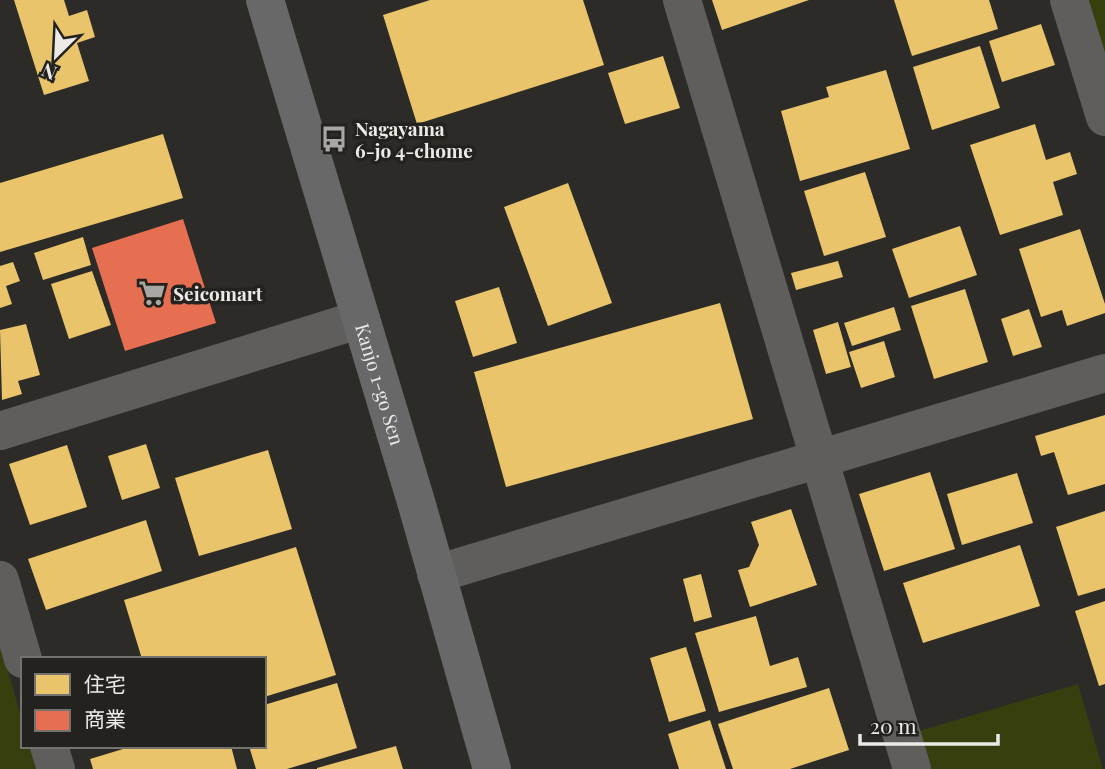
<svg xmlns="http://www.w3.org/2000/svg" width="1105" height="769" viewBox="0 0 1105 769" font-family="'Playfair Display','Noto Sans JP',serif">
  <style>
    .green { fill: #373f0f }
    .homes { fill: #e9c46a }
    .shops { fill: #e76f51 }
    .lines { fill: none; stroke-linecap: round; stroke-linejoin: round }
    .street { stroke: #5f5e5d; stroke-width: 38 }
    .primary { stroke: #696868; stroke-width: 38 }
    .labels { text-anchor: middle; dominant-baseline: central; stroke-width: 7; stroke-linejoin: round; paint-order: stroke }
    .poi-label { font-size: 19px; font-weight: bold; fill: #ebeae7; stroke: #24221e; text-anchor: start }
    .street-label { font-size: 19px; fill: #ebeae7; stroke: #24221e }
  </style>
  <rect width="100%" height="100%" fill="#2c2b28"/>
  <g class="green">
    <polygon points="1069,0 1105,0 1105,80"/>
    <polygon points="0,644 23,723 23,746 30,746 36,769 0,769"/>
    <polygon points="1078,684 1103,769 912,769 902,736"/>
  </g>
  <g class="homes">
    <polygon points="14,0 64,0 69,16 87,10 95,37 77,43 89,81 44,95"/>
    <polygon points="430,0 583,0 604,65 417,124 383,15"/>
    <polygon points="712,0 809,0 722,30"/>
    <polygon points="894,0 989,0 998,29 912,56"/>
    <polygon points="1041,24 1055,65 1002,82 989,41"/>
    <polygon points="980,46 1000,108 932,130 913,67"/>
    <polygon points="663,56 680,108 625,124 608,73"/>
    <polygon points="886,70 910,149 800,181 781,111 829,97 826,87"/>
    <polygon points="1035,124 1046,160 1070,152 1077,174 1053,182 1063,215 1000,235 970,145"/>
    <polygon points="163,134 183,198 0,252 0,183"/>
    <polygon points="865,172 886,237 824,256 804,191"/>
    <polygon points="568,183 612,303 548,326 504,207"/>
    <polygon points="960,226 977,275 909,298 892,249"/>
    <polygon points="1080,229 1105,304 1105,313 1067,326 1062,310 1041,317 1019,249"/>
    <polygon points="83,237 91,265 43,280 34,253"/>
    <polygon points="838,261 843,277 796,290 791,273"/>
    <polygon points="13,262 20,281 6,286 12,304 0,308 0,266"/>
    <polygon points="92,271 111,325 69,339 51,284"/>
    <polygon points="499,287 517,343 473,357 455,301"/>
    <polygon points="965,289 988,362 934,379 911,306"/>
    <polygon points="720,303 753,419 506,487 474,372"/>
    <polygon points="894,307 901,330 852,346 844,323"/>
    <polygon points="1029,309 1042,347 1013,356 1001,319"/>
    <polygon points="838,322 851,367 826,374 813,330"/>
    <polygon points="26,324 40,375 18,381 22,394 2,400 0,330"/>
    <polygon points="884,341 895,377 861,388 849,352"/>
    <polygon points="1105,415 1105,484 1068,495 1054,452 1041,456 1035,436"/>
    <polygon points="146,444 160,488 122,500 108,456"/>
    <polygon points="67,445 87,507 30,525 9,464"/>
    <polygon points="268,450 292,529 199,556 175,478"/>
    <polygon points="930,472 955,549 884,571 859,494"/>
    <polygon points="1017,473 1033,523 962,545 947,494"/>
    <polygon points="791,509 817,585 750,607 738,570 749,567 759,545 751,522"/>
    <polygon points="1105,511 1105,588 1078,596 1056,527"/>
    <polygon points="146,520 162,571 46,610 28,559"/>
    <polygon points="1020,545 1040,606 923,643 903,583"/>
    <polygon points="296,547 336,675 264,697 264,659 142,659 124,600"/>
    <polygon points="701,574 712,617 694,622 683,579"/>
    <polygon points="1105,601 1105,684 1099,686 1075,611"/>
    <polygon points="756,616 770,666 798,657 807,687 719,712 695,633"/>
    <polygon points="686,647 706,711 669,722 650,658"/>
    <polygon points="337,683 357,748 287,769 256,769 249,746 264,746 264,705"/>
    <polygon points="829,688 849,750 790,769 733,769 718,724"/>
    <polygon points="710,720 726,769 679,769 668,734"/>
    <polygon points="133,746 231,746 237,769 93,769 90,759"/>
    <polygon points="396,746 403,769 317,769 317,768"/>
  </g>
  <polygon class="shops" points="183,219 216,323 125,351 92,248"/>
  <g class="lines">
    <g class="street">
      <polyline points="682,0 912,769"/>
      <polyline points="1069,0 1105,117"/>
      <polyline points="0,431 361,319"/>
      <polyline points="436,574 1105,373"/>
      <polyline points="0,580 23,659"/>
      <polyline points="49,746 56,769"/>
    </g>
    <path class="primary" id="s1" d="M265,0L417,505L492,769"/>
  </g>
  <defs>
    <g id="bus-bare" transform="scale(2.1)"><path d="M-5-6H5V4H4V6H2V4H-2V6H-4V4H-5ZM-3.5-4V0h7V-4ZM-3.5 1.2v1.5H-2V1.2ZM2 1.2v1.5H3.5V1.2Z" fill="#a8a7a4" stroke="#24221e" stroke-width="2.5" paint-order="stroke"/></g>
    <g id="supermarket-bare" transform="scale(2.1)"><path d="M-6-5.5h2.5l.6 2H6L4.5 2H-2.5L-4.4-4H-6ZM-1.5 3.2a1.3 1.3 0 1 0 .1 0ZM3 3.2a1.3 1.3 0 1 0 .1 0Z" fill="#a8a7a4" stroke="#24221e" stroke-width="2.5" paint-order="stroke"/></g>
  </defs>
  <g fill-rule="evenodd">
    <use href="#bus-bare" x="334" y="139"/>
    <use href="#supermarket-bare" x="152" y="293"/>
  </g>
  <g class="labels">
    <g class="poi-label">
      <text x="355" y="128">Nagayama<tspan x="355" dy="22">6-jo 4-chome</tspan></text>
      <text x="173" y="293">Seicomart</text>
    </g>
    <g class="street-label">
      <text stroke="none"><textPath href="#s1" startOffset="401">Kanjo 1-go Sen</textPath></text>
    </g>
  </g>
  <rect x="21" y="657" width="245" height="91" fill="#24221e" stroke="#74726e" stroke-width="2"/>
  <rect x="35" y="674" width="35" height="21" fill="#e9c46a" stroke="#74726e" stroke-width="2"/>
  <text x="84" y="692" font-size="21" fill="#ebeae7">住宅</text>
  <rect x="35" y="710" width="35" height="21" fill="#e76f51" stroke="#74726e" stroke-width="2"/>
  <text x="84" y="727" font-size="21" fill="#ebeae7">商業</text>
  <g transform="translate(56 56) rotate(204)" stroke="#24221e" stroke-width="5" paint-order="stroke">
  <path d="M0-5L12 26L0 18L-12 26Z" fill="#ebeae7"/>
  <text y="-10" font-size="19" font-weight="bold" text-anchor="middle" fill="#ebeae7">N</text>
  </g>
  <path d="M860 734v10h138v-10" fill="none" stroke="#ebeae7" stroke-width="3.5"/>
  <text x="870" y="734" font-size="21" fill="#ebeae7" stroke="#24221e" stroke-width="5" paint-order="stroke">20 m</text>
</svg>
